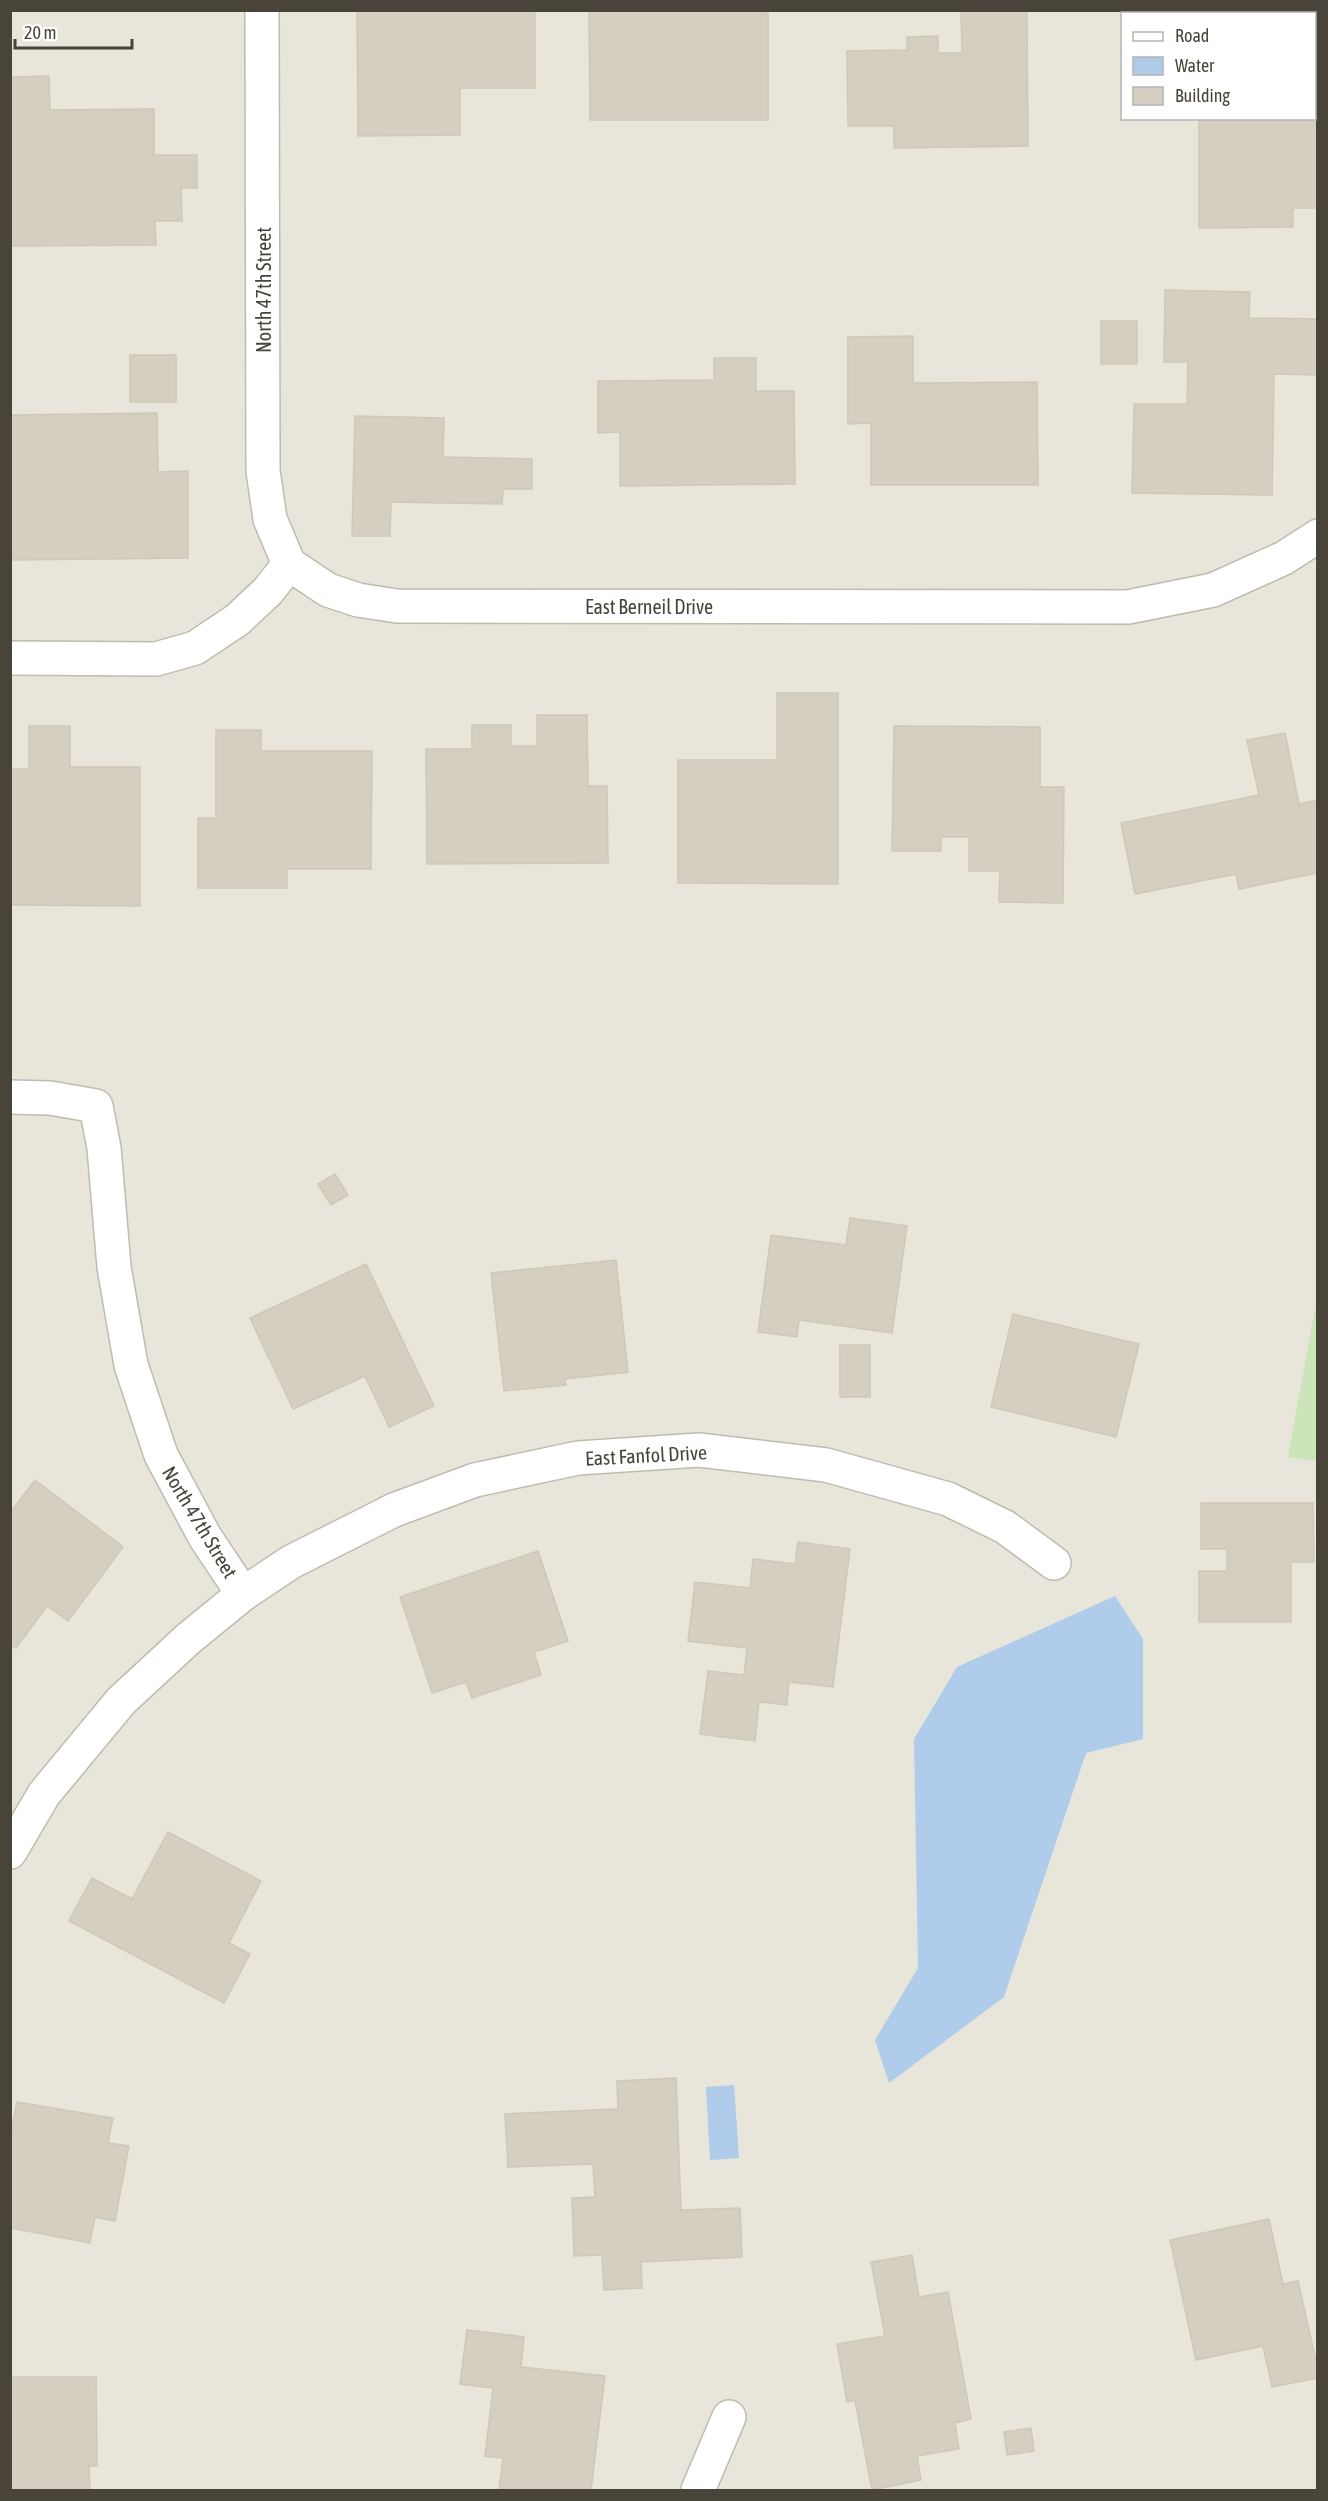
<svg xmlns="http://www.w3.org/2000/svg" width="1328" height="2501" viewBox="0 0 1328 2501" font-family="'Asap Condensed',sans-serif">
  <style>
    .residential { fill: #e8e5da; fill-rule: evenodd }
    .green { fill: #cce4b9 }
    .water { fill: #afccea }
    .building { fill: #d5cfc2; stroke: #cfc8b6; stroke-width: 1.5 }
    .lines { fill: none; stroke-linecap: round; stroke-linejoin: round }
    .minor-casing { stroke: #bfbbaf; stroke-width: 36 }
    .minor { stroke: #fff; stroke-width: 33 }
    .labels { text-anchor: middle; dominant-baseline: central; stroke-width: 6; stroke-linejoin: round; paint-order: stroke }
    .street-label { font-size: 20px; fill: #48443a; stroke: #fff }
  </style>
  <rect width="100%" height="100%" fill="#f4f2ec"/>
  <path class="residential" d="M11,11H1317V2490H11ZM1122,14H1314V118H1122Z"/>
  <polygon class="green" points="1317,1297 1318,1461 1317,1461 1288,1457"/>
  <g class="water">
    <polygon points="1115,1596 1143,1639 1143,1739 1086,1753 1004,1997 889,2083 875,2040 918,1968 914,1739 957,1667"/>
    <polygon points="734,2085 739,2158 710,2160 706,2087"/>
  </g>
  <g class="building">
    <polygon points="357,10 535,10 535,88 460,88 460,135 358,136"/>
    <polygon points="589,10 768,10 768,120 590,120"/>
    <polygon points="961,10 1027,10 1028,146 894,148 894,126 848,126 847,51 907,50 907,37 938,36 938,53 962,53"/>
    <polygon points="1314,44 1318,44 1318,208 1293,208 1293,227 1199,228 1199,118 1314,118"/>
    <polygon points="49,76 50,110 154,109 154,155 197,155 197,188 181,188 182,221 155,221 156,245 10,246 10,77"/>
    <polygon points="1165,290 1250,292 1249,318 1318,319 1318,375 1274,374 1272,495 1132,493 1134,404 1187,404 1188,362 1164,362"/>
    <rect x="1101" y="321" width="36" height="43"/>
    <polygon points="913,336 913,383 1037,382 1038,485 871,485 871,423 848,424 848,337"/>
    <rect x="130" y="355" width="46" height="47"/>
    <polygon points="714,358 756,358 756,391 794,391 795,484 620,486 620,432 598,433 598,381 714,380"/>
    <polygon points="157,413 158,472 188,471 188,558 10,560 10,415"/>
    <polygon points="355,416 444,418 443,457 532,459 532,489 503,489 502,504 391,502 390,536 352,536"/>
    <polygon points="777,693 838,693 838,884 678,883 678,760 777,760"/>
    <polygon points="537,715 587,715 588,786 607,786 608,863 427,864 426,749 472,749 472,725 511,725 511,746 537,746"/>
    <polygon points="29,726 70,726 70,767 140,767 140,906 10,905 10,769 29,769"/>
    <polygon points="894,726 1040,727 1040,787 1064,787 1063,903 999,902 1000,871 969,871 969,837 941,837 941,851 892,851"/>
    <polygon points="216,730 261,730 261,751 372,751 371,869 287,869 287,888 198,888 198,818 216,818"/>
    <polygon points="1285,733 1299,804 1318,800 1318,873 1239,889 1236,874 1135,894 1121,823 1259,795 1247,740"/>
    <polygon points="335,1174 348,1195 331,1205 318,1184"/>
    <polygon points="850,1218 907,1226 892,1333 799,1320 797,1337 758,1332 771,1235 846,1245"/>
    <polygon points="616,1260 628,1372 565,1379 566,1385 504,1391 491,1273"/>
    <polygon points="366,1264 434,1406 389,1427 365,1376 293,1409 250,1318"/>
    <polygon points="1013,1314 1139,1344 1116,1437 991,1407"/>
    <rect x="840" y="1345" width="30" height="52"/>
    <polygon points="35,1480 123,1547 68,1621 47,1606 16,1648 10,1644 10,1513"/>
    <polygon points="1201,1503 1313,1503 1314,1562 1291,1562 1291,1622 1199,1622 1199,1571 1227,1571 1227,1549 1201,1549"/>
    <polygon points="798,1542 850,1549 833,1687 789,1682 787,1705 759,1702 755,1741 700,1734 708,1671 744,1675 747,1648 688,1641 695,1582 750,1588 753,1559 795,1564"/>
    <polygon points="538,1551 568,1641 534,1652 541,1675 472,1698 466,1682 432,1693 400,1597"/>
    <polygon points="168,1832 261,1881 229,1943 250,1954 224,2003 69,1921 92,1878 132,1899"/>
    <polygon points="676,2078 681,2210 740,2208 742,2257 641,2262 642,2288 604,2290 602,2255 574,2256 572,2198 595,2197 593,2164 508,2167 505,2114 618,2109 617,2081"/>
    <polygon points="17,2102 113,2118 108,2143 129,2146 115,2221 95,2217 90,2243 10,2228 10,2138"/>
    <polygon points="1269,2219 1283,2284 1298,2281 1318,2370 1318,2378 1272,2387 1263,2346 1196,2360 1170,2240"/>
    <polygon points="912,2255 919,2297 948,2292 971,2419 955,2423 959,2449 917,2456 921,2480 872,2490 855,2400 847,2402 837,2344 885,2336 871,2262"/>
    <polygon points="467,2330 524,2337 521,2367 605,2376 591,2490 499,2490 503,2458 485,2456 493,2388 460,2384"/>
    <polygon points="10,2377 96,2377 97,2466 89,2466 90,2490 10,2490"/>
    <polygon points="1031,2428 1034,2451 1007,2455 1004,2432"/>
  </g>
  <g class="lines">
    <g class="minor-casing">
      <g id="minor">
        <polyline points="262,10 263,471 270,519 289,564"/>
        <polyline points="289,564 328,590 358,600 397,606 1128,607 1213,590 1284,558 1318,536"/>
        <polyline points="10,658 156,659 195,648 237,620 268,591 289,564"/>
        <polyline points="10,1097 50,1098 96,1106 104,1148 114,1267 131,1365 161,1455 205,1537 243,1594"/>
        <polyline points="10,1852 44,1794 121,1701 188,1639 243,1594 291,1562 394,1510 475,1480 578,1458 699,1450 826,1465 948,1499 1005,1527 1054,1563"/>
        <polyline points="698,2490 729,2417"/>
      </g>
    </g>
    <use href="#minor" class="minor"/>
  </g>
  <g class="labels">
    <g class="street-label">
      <text transform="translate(263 290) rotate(-90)">North 47th Street</text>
      <text x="649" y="606">East Berneil Drive</text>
      <text transform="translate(646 1455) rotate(-3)">East Fanfol Drive</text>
      <text transform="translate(200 1522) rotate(59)">North 47th Street</text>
    </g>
  </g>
  <rect width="1328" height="2501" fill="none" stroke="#48443a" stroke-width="24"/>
  <rect x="1121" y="12" width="195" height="108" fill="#ffffff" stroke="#b6b4b0" stroke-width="1.5"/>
  <rect x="1133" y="32" width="30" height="9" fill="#ffffff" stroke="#b6b4b0" stroke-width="1.5"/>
  <text x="1175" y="42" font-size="18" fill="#48443a">Road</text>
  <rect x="1133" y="57" width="30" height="18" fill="#afccea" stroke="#b6b4b0" stroke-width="1.5"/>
  <text x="1175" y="72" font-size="18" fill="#48443a">Water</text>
  <rect x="1133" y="87" width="30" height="18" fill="#d5cfc2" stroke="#b6b4b0" stroke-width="1.5"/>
  <text x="1175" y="102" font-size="18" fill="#48443a">Building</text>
  <path d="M15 39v9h117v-9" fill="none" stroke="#48443a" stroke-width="3"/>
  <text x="24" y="39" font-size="18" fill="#48443a" stroke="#ffffff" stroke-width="4.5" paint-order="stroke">20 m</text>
</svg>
